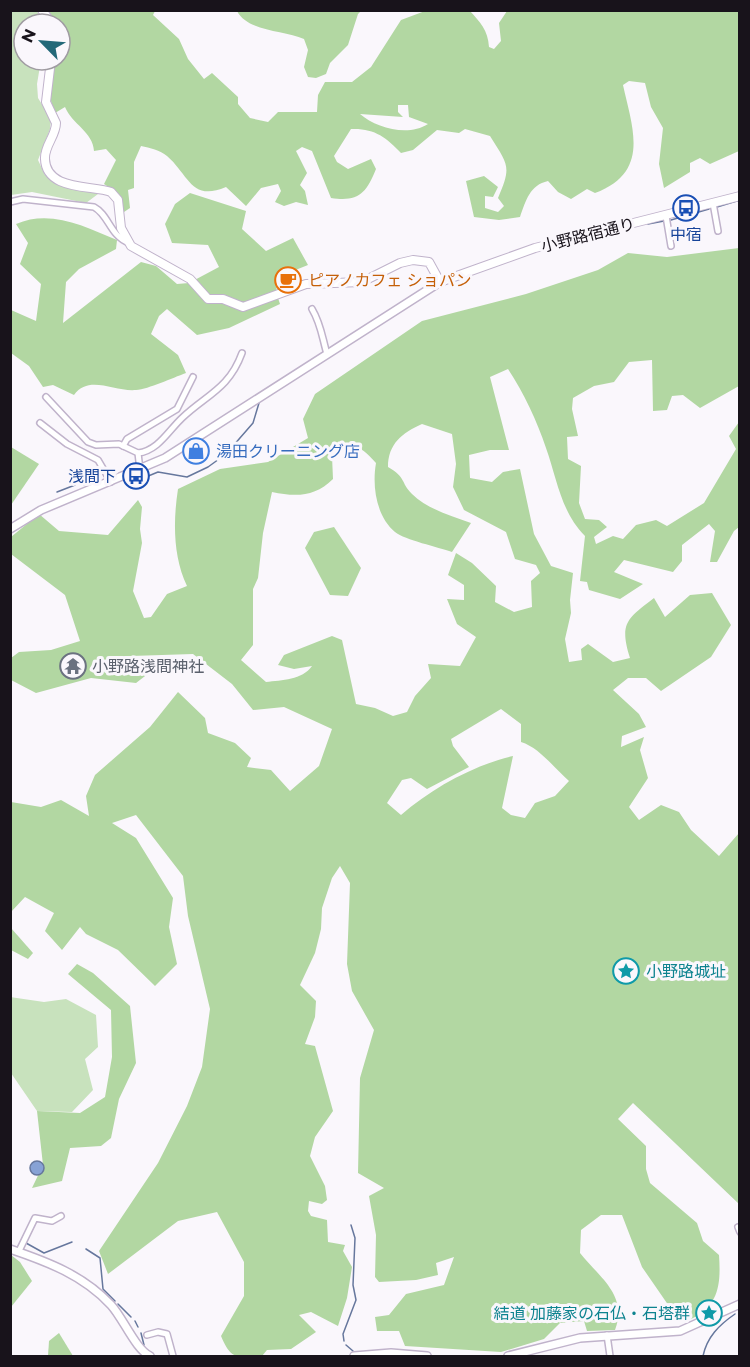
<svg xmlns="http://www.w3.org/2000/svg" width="750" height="1367" viewBox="0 0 750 1367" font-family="Montserrat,'Noto Sans JP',sans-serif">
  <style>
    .green { fill: #c8e2bd }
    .forest { fill: #b2d7a2; fill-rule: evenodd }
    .water { fill: #87a2d5; stroke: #66779d; stroke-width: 1.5 }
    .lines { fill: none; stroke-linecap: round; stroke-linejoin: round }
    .stream { stroke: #66779d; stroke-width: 1.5 }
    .minor-casing { stroke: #c0b3cb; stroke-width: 8 }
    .tertiary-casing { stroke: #c0b3cb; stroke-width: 10 }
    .secondary-casing { stroke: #c0b3cb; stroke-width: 10 }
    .minor { stroke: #fff; stroke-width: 5 }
    .tertiary { stroke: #fff; stroke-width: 7 }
    .secondary { stroke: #fff; stroke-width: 8 }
    .labels { text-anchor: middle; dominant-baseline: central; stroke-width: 6; stroke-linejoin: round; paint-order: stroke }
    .transit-label { font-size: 16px; fill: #164399; stroke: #faf7fc }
    .street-label { font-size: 16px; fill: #18131b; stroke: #faf7fc }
    .food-label { font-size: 16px; fill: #c56008; stroke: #faf7fc; text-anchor: start }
    .shop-label { font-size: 16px; fill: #366cbe; stroke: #faf7fc; text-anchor: start }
    .worship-label { font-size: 16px; fill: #5b616d; stroke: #faf7fc; text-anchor: start }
    .culture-label { font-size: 16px; fill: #0d838f; stroke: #faf7fc; text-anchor: start }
  </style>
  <rect width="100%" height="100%" fill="#faf7fc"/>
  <g class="green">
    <polygon points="11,11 37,11 43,24 24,24 24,60 41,60 37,84 38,98 51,119 50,129 38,160 45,175 98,194 86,203 32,192 11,195"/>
    <polygon points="10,997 44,1002 66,999 96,1015 98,1047 85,1059 93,1090 72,1112 37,1111 11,1073"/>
  </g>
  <g class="forest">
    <path d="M46,11H155L153,15L179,39L188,59L204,79L212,73L238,97V104L250,118L268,122L278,112H317L318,95L325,82H352L371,67L401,20L425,11H470C480,22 488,30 489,47L494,49L501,41L499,23L507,11H739V151L710,164L700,158L690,163V172L664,188L659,164L663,128L651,107L645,83L629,81L623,85C633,130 650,172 595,193L587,189L571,199L558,192L548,181C530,185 526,200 520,217L499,220L474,217L466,181L484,176L498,187L493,197L485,196V208L498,212L504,206L498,198C512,166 508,165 490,136L465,129L459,133L437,130L413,150L401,153C386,137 374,128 351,129L334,156L337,162L348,169L371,159L376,169C366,194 358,202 331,198L312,151L302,147L296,151L307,173L300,185L305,191L308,205L296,202L284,206L275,202L281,191L278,184L261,188L246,206L226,187C191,202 189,175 167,156C160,150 150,148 141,146L134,162V188L128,190L130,208L124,212L119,194L104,184L116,160L106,149L94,151C93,132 72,124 65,107L55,113L47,89L53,78V60H60V24H50ZM398,105H408L409,117L428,124C408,137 376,128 360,114L403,117L398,112Z"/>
    <path d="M237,11H361L358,14L348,45L330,63L326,74L316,78L308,77L304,67L308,50L304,39C284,30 248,32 237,11Z"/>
    <path d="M190,193L246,211L242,229L266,251L293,238L308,265L278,277L276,292L280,304L229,328L197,335L167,309L159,316L151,334L178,355L186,373C172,378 149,389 136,390C114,392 89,374 74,395L53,385L43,387L29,366L11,353V310L36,321L41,284L20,264L28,243L16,224C50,209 84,226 117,240L116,249L79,269L66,282L63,323L141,262L156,266L177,284L189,283L219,267L208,245L172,243L165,224L175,204Z"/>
    <path d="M739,248V386L700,408L683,395L672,396L667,410L653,411L652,360L629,362L614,382L594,386L573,398L572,409L578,436L567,437L568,459L581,466L579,503L585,519L599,520L607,527L594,537L596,544L613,536L623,539L636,525L656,520L667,526L704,503L736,449L729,436L739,422V527L734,531L717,562H710L715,531L709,524L682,545V561L673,572L624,560L614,572L643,584L620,599L589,590L587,582L580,581L585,536C561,512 557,479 546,448C537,421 524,393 508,369L490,377L509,450H490L469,455L470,478L492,482L503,472L520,469L534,534L551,566L573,573L570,600L571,613L565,639L569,662L582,660L581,649L588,644L613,662L630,658C619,623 627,619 654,598L665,617L690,595L712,593L731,625L711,657L661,691L646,678H628L613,690L639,714L646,727L622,736L621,747L644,737L640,750L648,778L629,807L639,820L661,805L679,812L691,830L719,856L739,833V1204L633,1103L618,1119L646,1146V1169L650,1183L697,1223L703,1241L719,1255C721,1284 719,1306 691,1319L671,1309L642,1267L622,1215H601L581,1230L580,1253C600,1278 628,1295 615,1330L587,1331L584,1321L560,1323L544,1339L501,1352L405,1346L399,1331H377L375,1317L389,1315L406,1294L444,1285L454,1257L436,1263L438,1275L416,1280L379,1282L375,1277L376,1235L369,1196L384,1188L358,1173L360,1078L374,1030L352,991L347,964L350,883L340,866L332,878L322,908L321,929L315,953L300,985L316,1001L315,1017L305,1044L315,1046L333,1111L315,1137L310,1156L325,1186L327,1200L322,1204L309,1201L308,1211L311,1216L327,1220L328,1242L345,1245L343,1251L352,1267L347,1298L338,1326L311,1312L299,1315L316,1332L291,1349L267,1350L262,1356C237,1356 232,1362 221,1336L244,1296V1262L217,1212L178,1221L108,1274L99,1251L158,1163L187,1106L202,1067L210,1009L188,916L183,876L136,815L112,823L136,838L173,898L169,927L177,964L155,986L118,950L86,934L80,927L62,950L45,931L54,913L25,897L11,912V802L41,807L61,800L89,816L86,796L95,775L150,727L178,692L205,718L208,733L235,743L251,758L247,767L271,770L290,791L319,766L332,729L284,707L253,710L232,684L193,654L131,656L149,673L136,683L91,678L36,693L11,680V658L19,652L51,650L80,641L65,595L11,554V537L39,514L59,531L108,535L138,500L142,507L140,529L142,543L133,591L144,618L151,617L167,594L187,586C173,557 173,521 178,489L220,469L268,462L308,438L303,419L315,394L422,321L526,294L598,270L628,253L667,257ZM422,424L452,434L456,464L453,487L464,510L506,532L515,559L536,565L540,573L531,581L532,607L514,612L495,602L496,586L472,563L456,553L448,575L464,585V600L447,599L457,624L476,637L460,666L428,664L431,678L415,696L407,712L393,716L375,708L356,704L342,640L332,636L284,655L278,665L294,669L312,666C302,680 282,680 266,682L241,660L253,645V589L258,578L263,533L272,492C296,497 315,497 333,479L332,456C354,442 359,444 376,463C372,486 376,516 395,532C405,540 438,547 452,552L471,523C452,516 427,509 412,494C400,482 407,478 388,467C388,444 402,433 422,424ZM501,709L521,724V742C540,748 554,768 569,781L555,796L535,803L525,818L511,815L502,808L513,756C474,765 432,788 401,815L387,803L402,780L411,778L427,789L469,767L453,746L451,739Z"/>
    <polygon points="11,447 39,464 11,505 10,505"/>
    <polygon points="334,527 361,568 348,596 330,595 305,548 314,532"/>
    <polygon points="11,928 33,953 28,959 11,950"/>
    <polygon points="77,964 93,973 130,1006 136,1063 119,1099 111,1138 101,1146 70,1148 62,1181 32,1188 43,1165 37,1111 80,1113 105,1097 112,1057 111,1010 68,974"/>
    <polygon points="11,1255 20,1262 32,1281 11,1307"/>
    <polygon points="59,1333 73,1356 48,1356 49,1341"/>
  </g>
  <circle class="water" cx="37" cy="1168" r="7"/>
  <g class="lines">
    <g class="stream">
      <polyline points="717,207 740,200"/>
      <polyline points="671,220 709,209"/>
      <polyline points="648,224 664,221"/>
      <polyline points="141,479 158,472 187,477 208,467 226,454 253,423 259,403"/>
      <polyline points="82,485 96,484"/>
      <polyline points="57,492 75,485"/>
      <polyline points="26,1243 44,1253 72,1242"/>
      <polyline points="86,1249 100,1258 103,1289 115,1301"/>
      <polyline points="118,1304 131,1317"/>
      <polyline points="135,1321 138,1327"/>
      <polyline points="141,1333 144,1345"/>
      <polyline points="344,1341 343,1334 356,1300 353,1285 355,1238 351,1225"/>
      <polyline points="346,1345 353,1351"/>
      <path d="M703,1356C707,1337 719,1325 735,1314"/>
    </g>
    <g class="minor-casing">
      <g id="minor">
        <path d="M10,202L23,199L94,207C109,215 110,236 129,243"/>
        <polyline points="713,203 718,231"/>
        <polyline points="666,216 671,246"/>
        <path d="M312,309C321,324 322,337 327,354"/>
        <polyline points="46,397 88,442 96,445 119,444 138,453 140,470"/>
        <polyline points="40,423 67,444 98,460 111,482"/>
        <polyline points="123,446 127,439 177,409 193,377"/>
        <path d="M138,453C158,451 169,430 182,418C206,395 229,389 242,353"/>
        <polyline points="738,1227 740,1232"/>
        <polyline points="19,1251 35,1218 52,1221 61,1216"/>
        <polyline points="147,1335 158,1332 167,1334 173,1356"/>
        <polyline points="607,1335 610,1356"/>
      </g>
    </g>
    <g class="tertiary-casing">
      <g id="tertiary">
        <polyline points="10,529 41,510 165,458 440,282"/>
        <path d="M10,1249C48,1262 83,1275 111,1305C123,1318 136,1350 150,1356"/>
        <polyline points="354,1356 391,1353 427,1356"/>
        <polyline points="508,1356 580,1338 680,1331 740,1304"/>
      </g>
    </g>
    <g class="secondary-casing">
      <g id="secondary">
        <polyline points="42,10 52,24"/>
        <path d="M51,60L46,102L56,123C56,136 44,146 45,159C46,191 92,185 111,192L118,200L121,228L131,246L190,279L208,299H223L243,307L306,284L362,282L400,263L413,260L429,262L440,282L535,248L740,196"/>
      </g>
    </g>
    <use href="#minor" class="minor"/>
    <use href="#tertiary" class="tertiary"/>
    <use href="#secondary" class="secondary"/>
  </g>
  <defs>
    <g id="bus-ring" transform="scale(1.35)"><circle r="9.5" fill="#faf7fc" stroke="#1a4fb4" stroke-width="1.5"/><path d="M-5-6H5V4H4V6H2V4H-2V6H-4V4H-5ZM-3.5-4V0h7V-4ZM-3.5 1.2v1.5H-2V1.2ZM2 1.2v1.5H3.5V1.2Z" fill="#1a4fb4"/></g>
    <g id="cafe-ring" transform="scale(1.35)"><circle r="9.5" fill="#faf7fc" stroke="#e8710a" stroke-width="1.5"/><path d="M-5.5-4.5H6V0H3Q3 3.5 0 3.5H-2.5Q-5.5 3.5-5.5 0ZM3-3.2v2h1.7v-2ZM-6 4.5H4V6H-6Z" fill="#e8710a"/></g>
    <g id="shop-ring" transform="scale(1.35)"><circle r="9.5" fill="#faf7fc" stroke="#3f7fe0" stroke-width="1.5"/><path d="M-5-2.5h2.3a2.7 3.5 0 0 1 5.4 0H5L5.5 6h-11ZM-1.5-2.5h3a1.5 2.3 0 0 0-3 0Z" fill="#3f7fe0"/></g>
    <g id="temple-ring" transform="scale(1.35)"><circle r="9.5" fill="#faf7fc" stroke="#6b7280" stroke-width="1.5"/><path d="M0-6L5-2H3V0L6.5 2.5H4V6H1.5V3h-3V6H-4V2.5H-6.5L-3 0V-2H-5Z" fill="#6b7280"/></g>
    <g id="sight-ring" transform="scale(1.35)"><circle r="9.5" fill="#faf7fc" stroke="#0f9aa8" stroke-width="1.5"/><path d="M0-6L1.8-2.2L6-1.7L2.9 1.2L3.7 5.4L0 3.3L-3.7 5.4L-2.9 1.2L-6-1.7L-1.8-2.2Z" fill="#0f9aa8"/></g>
  </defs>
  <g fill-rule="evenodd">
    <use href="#bus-ring" x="686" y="208"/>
    <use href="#cafe-ring" x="288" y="280"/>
    <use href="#shop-ring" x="196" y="451"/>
    <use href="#bus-ring" x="136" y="476"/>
    <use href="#temple-ring" x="73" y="666"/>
    <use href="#sight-ring" x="626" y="971"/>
    <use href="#sight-ring" x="709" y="1313"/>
  </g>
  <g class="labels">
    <g class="transit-label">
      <text x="686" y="234">中宿</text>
      <text x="116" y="476" text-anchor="end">浅間下</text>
    </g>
    <g class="street-label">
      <text transform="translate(588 235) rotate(-14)">小野路宿通り</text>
    </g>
    <g class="food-label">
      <text x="308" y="280">ピアノカフェ ショパン</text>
    </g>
    <g class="shop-label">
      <text x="216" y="451">湯田クリーニング店</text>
    </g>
    <g class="worship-label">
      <text x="92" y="666">小野路浅間神社</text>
    </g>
    <g class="culture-label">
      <text x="646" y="971">小野路城址</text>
      <text x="690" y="1313" text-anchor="end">結道 加藤家の石仏・石塔群</text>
    </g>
  </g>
  <rect width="750" height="1367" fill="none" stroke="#18131b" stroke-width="24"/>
  <g transform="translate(42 42) rotate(295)"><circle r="28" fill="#faf7fc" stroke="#a09ca2" stroke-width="1.5"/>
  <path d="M0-4.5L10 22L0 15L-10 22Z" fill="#236878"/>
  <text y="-9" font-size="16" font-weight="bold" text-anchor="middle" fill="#18131b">N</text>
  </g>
</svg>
